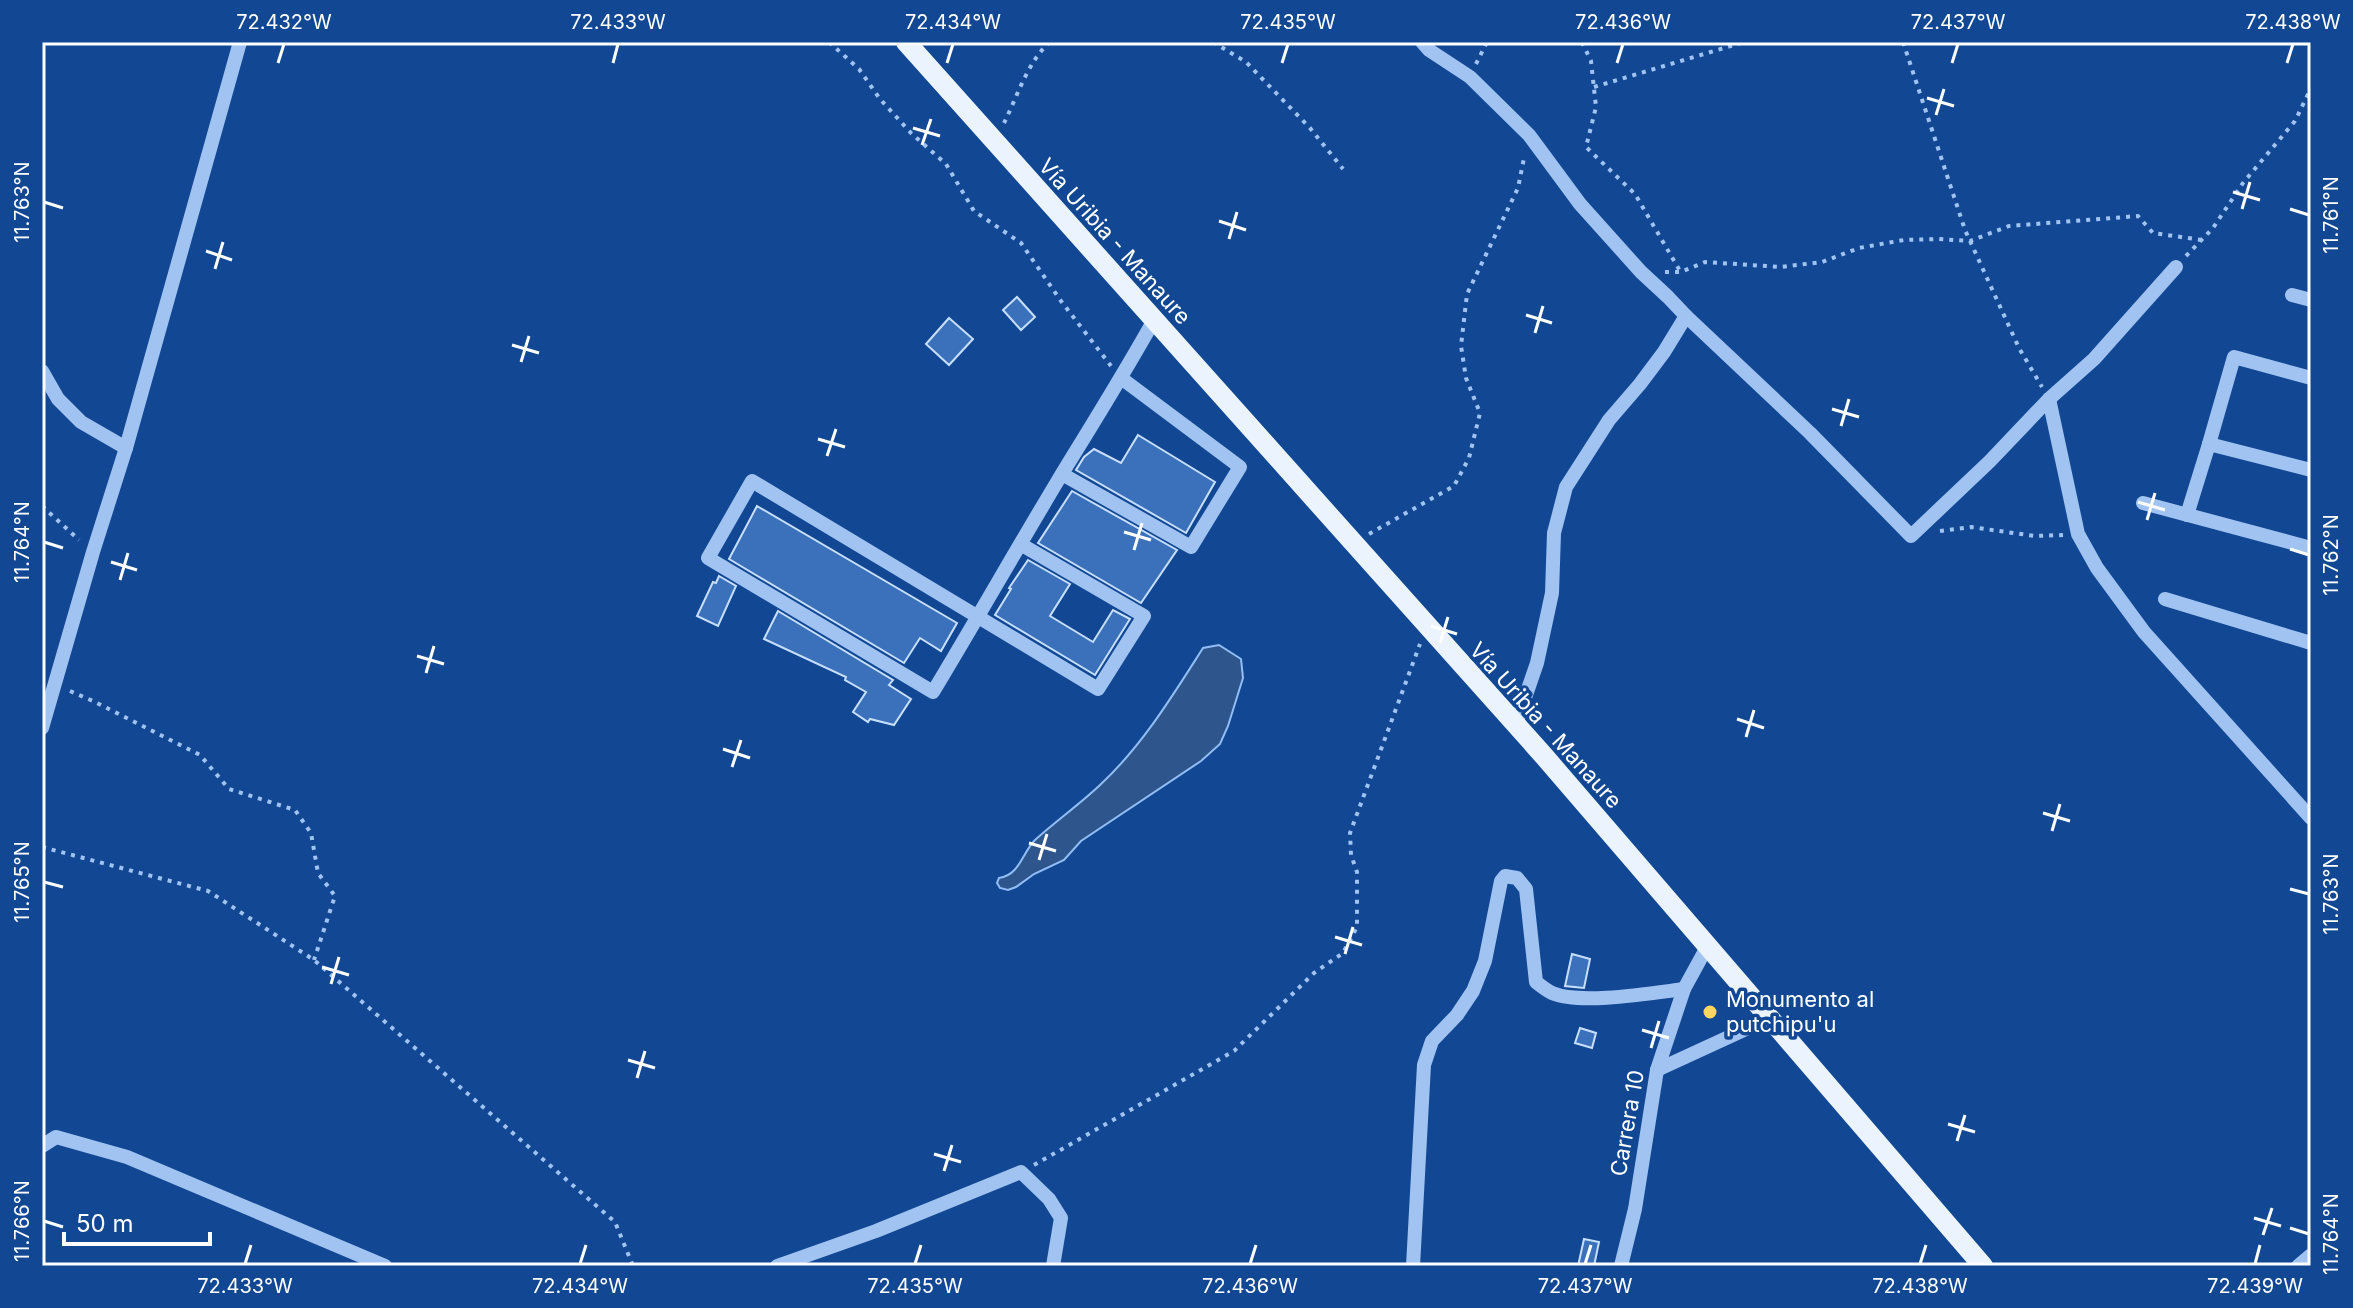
<svg xmlns="http://www.w3.org/2000/svg" width="2353" height="1308" viewBox="0 0 2353 1308" font-family="Inter,sans-serif">
  <style>
    .water { fill: #2e568d; stroke: #92bef6; stroke-width: 2 }
    .building { fill: #3b71bb; stroke: #c7dffd; stroke-width: 2 }
    .lines { fill: none; stroke-linecap: round; stroke-linejoin: round }
    .path { stroke: #a0c3f2; stroke-width: 4; stroke-dasharray: 4 6; stroke-linecap: butt }
    .minor { stroke: #a0c3f2; stroke-width: 14 }
    .major { stroke: #ebf3ff; stroke-width: 20 }
    .ticks { fill: none; stroke: #fff; stroke-width: 3 }
    .poi-dot { fill: #ffd561; stroke: #124893; stroke-width: 3 }
    .labels { text-anchor: middle; dominant-baseline: central; stroke-width: 7; stroke-linejoin: round; paint-order: stroke }
    .street-label { font-size: 22px; fill: #fff; stroke: #124893 }
    .poi-label { font-size: 22px; fill: #fff; stroke: #124893; text-anchor: start }
    .neatline { fill: none; stroke: #fff; stroke-width: 3 }
    .ticks-label { font-size: 20px; text-anchor: middle; fill: #fff }
  </style>
  <rect width="100%" height="100%" fill="#124893"/>
  <path class="water" d="M1219,645L1241,659L1243,678L1228,726L1220,744L1201,761L1081,841L1064,860L1034,874L1016,887L1008,890L1000,888L997,883L999,878C1020,875 1022,853 1035,840C1056,821 1080,804 1100,785C1142,746 1173,695 1203,648Z"/>
  <g class="building">
    <polygon points="1017,297 1035,317 1021,330 1003,310"/>
    <polygon points="949,318 973,339 949,365 926,344"/>
    <polygon points="1138,435 1215,482 1186,533 1076,470 1084,457 1094,449 1121,463"/>
    <polygon points="1072,491 1177,550 1141,603 1038,543"/>
    <polygon points="757,506 957,623 941,651 920,638 904,663 729,559"/>
    <polygon points="1028,560 1070,584 1050,616 1093,642 1113,610 1130,619 1095,675 995,615 1011,589 1009,588"/>
    <polygon points="719,576 736,586 718,626 697,616 713,582 716,583"/>
    <polygon points="778,611 893,680 889,685 911,699 894,725 870,719 868,722 853,712 866,692 845,680 846,677 764,639"/>
    <polygon points="1572,954 1590,959 1584,988 1565,986"/>
    <polygon points="1580,1028 1596,1033 1592,1048 1575,1043"/>
    <polygon points="1584,1239 1599,1242 1594,1266 1578,1266"/>
  </g>
  <g class="lines">
    <g class="path">
      <polyline points="829,42 859,69 880,99 911,133 946,164 974,211 1021,243 1061,301 1111,366"/>
      <polyline points="1213,42 1246,62 1310,128 1343,169"/>
      <polyline points="1582,42 1591,61 1596,107 1586,147 1635,194 1680,271"/>
      <polyline points="1903,42 1965,230 2019,348 2042,387"/>
      <polyline points="1476,64 1487,42"/>
      <polyline points="1594,87 1744,42"/>
      <path d="M1004,123C1017,97 1028,61 1050,42"/>
      <polyline points="2186,256 2213,228 2243,183 2295,121 2311,88"/>
      <polyline points="1665,272 1681,272 1705,262 1781,267 1822,262 1859,248 1904,240 1939,239 1970,241 2009,226 2138,216 2153,233 2202,240"/>
      <polyline points="42,506 79,540"/>
      <polyline points="1940,531 1971,527 2035,536 2063,535"/>
      <polyline points="1369,534 1454,486 1469,458 1480,413 1466,378 1461,346 1467,294 1518,188 1524,158"/>
      <polyline points="70,691 93,701 200,755 229,789 295,810 311,833 318,873 335,896 314,960"/>
      <polyline points="42,847 208,891 314,960 615,1222 633,1266"/>
      <polyline points="1034,1165 1234,1051 1314,973 1343,953 1357,927 1357,872 1351,855 1350,833 1420,644"/>
    </g>
    <g class="minor">
      <polyline points="1422,42 1429,50 1470,77 1529,135 1580,204 1641,272 1668,297 1686,316 1664,352 1640,384 1609,420 1566,487 1554,533 1552,593 1537,663 1515,727"/>
      <polyline points="2292,295 2311,300"/>
      <polyline points="1686,316 1810,433 1911,536 1990,461 2049,399 2094,359 2176,267"/>
      <polyline points="42,371 58,399 81,422 126,448"/>
      <polyline points="2049,399 2078,534 2097,568 2144,632 2311,818"/>
      <polyline points="2209,444 2234,357 2311,378"/>
      <polyline points="1062,474 1191,547 1240,467 1121,378"/>
      <polyline points="2143,503 2311,548"/>
      <polyline points="2187,515 2209,444 2311,470"/>
      <path d="M1022,545L1144,616L1098,689L752,481L708,558L933,692C977,619 1019,545 1063,472C1094,422 1125,372 1154,320"/>
      <polyline points="2165,599 2311,643"/>
      <polyline points="42,728 93,552 126,448 240,42"/>
      <polyline points="1657,1070 1768,1019"/>
      <polyline points="42,1146 56,1137 127,1157 385,1266"/>
      <polyline points="777,1266 876,1231 1021,1172 1049,1199 1061,1218 1053,1266"/>
      <path d="M1413,1266L1424,1065L1432,1041L1457,1015L1473,991L1485,961L1501,881L1505,876L1517,878L1526,889L1536,982C1541,986 1546,990 1552,993C1580,1005 1652,993 1684,989"/>
      <polyline points="1621,1266 1635,1209 1657,1070 1684,989 1707,947"/>
      <polyline points="2298,1266 2311,1255"/>
    </g>
    <polyline class="major" points="906,42 1544,756 1983,1266"/>
  </g>
  <path class="ticks" d="M278,63L284,44M613,63L618,44M947,63L953,44M1282,63L1288,44M1617,63L1623,44M1952,63L1958,44M2287,63L2293,44M1927,98L1954,106M1936,115L1944,89M913,128L940,136M922,145L931,119M2233,192L2260,200M44,202L63,208M2242,209L2250,182M2290,209L2309,215M1219,221L1246,230M1229,239L1237,212M206,251L232,260M215,269L223,242M1526,315L1552,323M1535,333L1543,306M512,345L539,353M521,362L529,336M1832,409L1859,417M1841,426L1849,399M818,439L845,447M827,456L836,429M2138,502L2165,510M2147,520L2155,493M1124,532L1151,540M44,542L63,548M2290,549L2309,555M1134,550L1142,523M111,562L137,570M120,580L128,553M1431,626L1457,634M1440,643L1448,617M417,656L444,664M426,673L434,646M1737,719L1764,728M1746,737L1754,710M723,749L750,758M732,767L741,740M2043,813L2070,821M2052,831L2060,804M1029,843L1056,851M1039,860L1047,834M44,882L63,887M2290,889L2309,894M1335,937L1362,945M1345,954L1353,927M322,967L349,975M331,984L339,957M1642,1030L1669,1038M1651,1048L1659,1021M628,1060L655,1068M637,1078L645,1051M1948,1124L1975,1132M1957,1141L1965,1115M934,1154L961,1162M944,1171L952,1145M2254,1218L2281,1226M44,1221L63,1227M2290,1228L2309,1234M2263,1235L2272,1208M245,1264L251,1245M580,1264L586,1245M915,1264L921,1245M1250,1264L1256,1245M1585,1264L1591,1245M1920,1264L1926,1245M2255,1264L2260,1245"/>
  <circle class="poi-dot" cx="1710" cy="1012" r="8"/>
  <g class="labels">
    <g class="street-label">
      <text transform="translate(1115 241) rotate(48)">Vía Uribia - Manaure</text>
      <text transform="translate(1546 725) rotate(48)">Vía Uribia - Manaure</text>
      <text transform="translate(1627 1123) rotate(-80)">Carrera 10</text>
    </g>
    <g class="poi-label">
      <text x="1726" y="999">Monumento al<tspan x="1726" dy="25">putchipu'u</tspan></text>
    </g>
  </g>
  <rect width="2353" height="1308" fill="none" stroke="#124893" stroke-width="88"/>
  <path d="M64 1232v12h146v-12" fill="none" stroke="#ffffff" stroke-width="4"/>
  <text x="76" y="1232" font-size="24" fill="#ffffff" stroke="#124893" stroke-width="6" paint-order="stroke">50 m</text>
  <rect x="44" y="44" width="2265" height="1220" class="neatline"/>
  <g class="ticks-label">
    <text x="284" y="29">72.432°W</text>
    <text x="618" y="29">72.433°W</text>
    <text x="953" y="29">72.434°W</text>
    <text x="1288" y="29">72.435°W</text>
    <text x="1623" y="29">72.436°W</text>
    <text x="1958" y="29">72.437°W</text>
    <text x="2293" y="29">72.438°W</text>
    <text transform="translate(22 202) rotate(-90)" y="7">11.763°N</text>
    <text transform="translate(2331 215) rotate(-90)" y="7">11.761°N</text>
    <text transform="translate(22 542) rotate(-90)" y="7">11.764°N</text>
    <text transform="translate(2331 555) rotate(-90)" y="7">11.762°N</text>
    <text transform="translate(22 882) rotate(-90)" y="7">11.765°N</text>
    <text transform="translate(2331 894) rotate(-90)" y="7">11.763°N</text>
    <text transform="translate(22 1221) rotate(-90)" y="7">11.766°N</text>
    <text transform="translate(2331 1234) rotate(-90)" y="7">11.764°N</text>
    <text x="245" y="1293">72.433°W</text>
    <text x="580" y="1293">72.434°W</text>
    <text x="915" y="1293">72.435°W</text>
    <text x="1250" y="1293">72.436°W</text>
    <text x="1585" y="1293">72.437°W</text>
    <text x="1920" y="1293">72.438°W</text>
    <text x="2255" y="1293">72.439°W</text>
  </g>
</svg>
